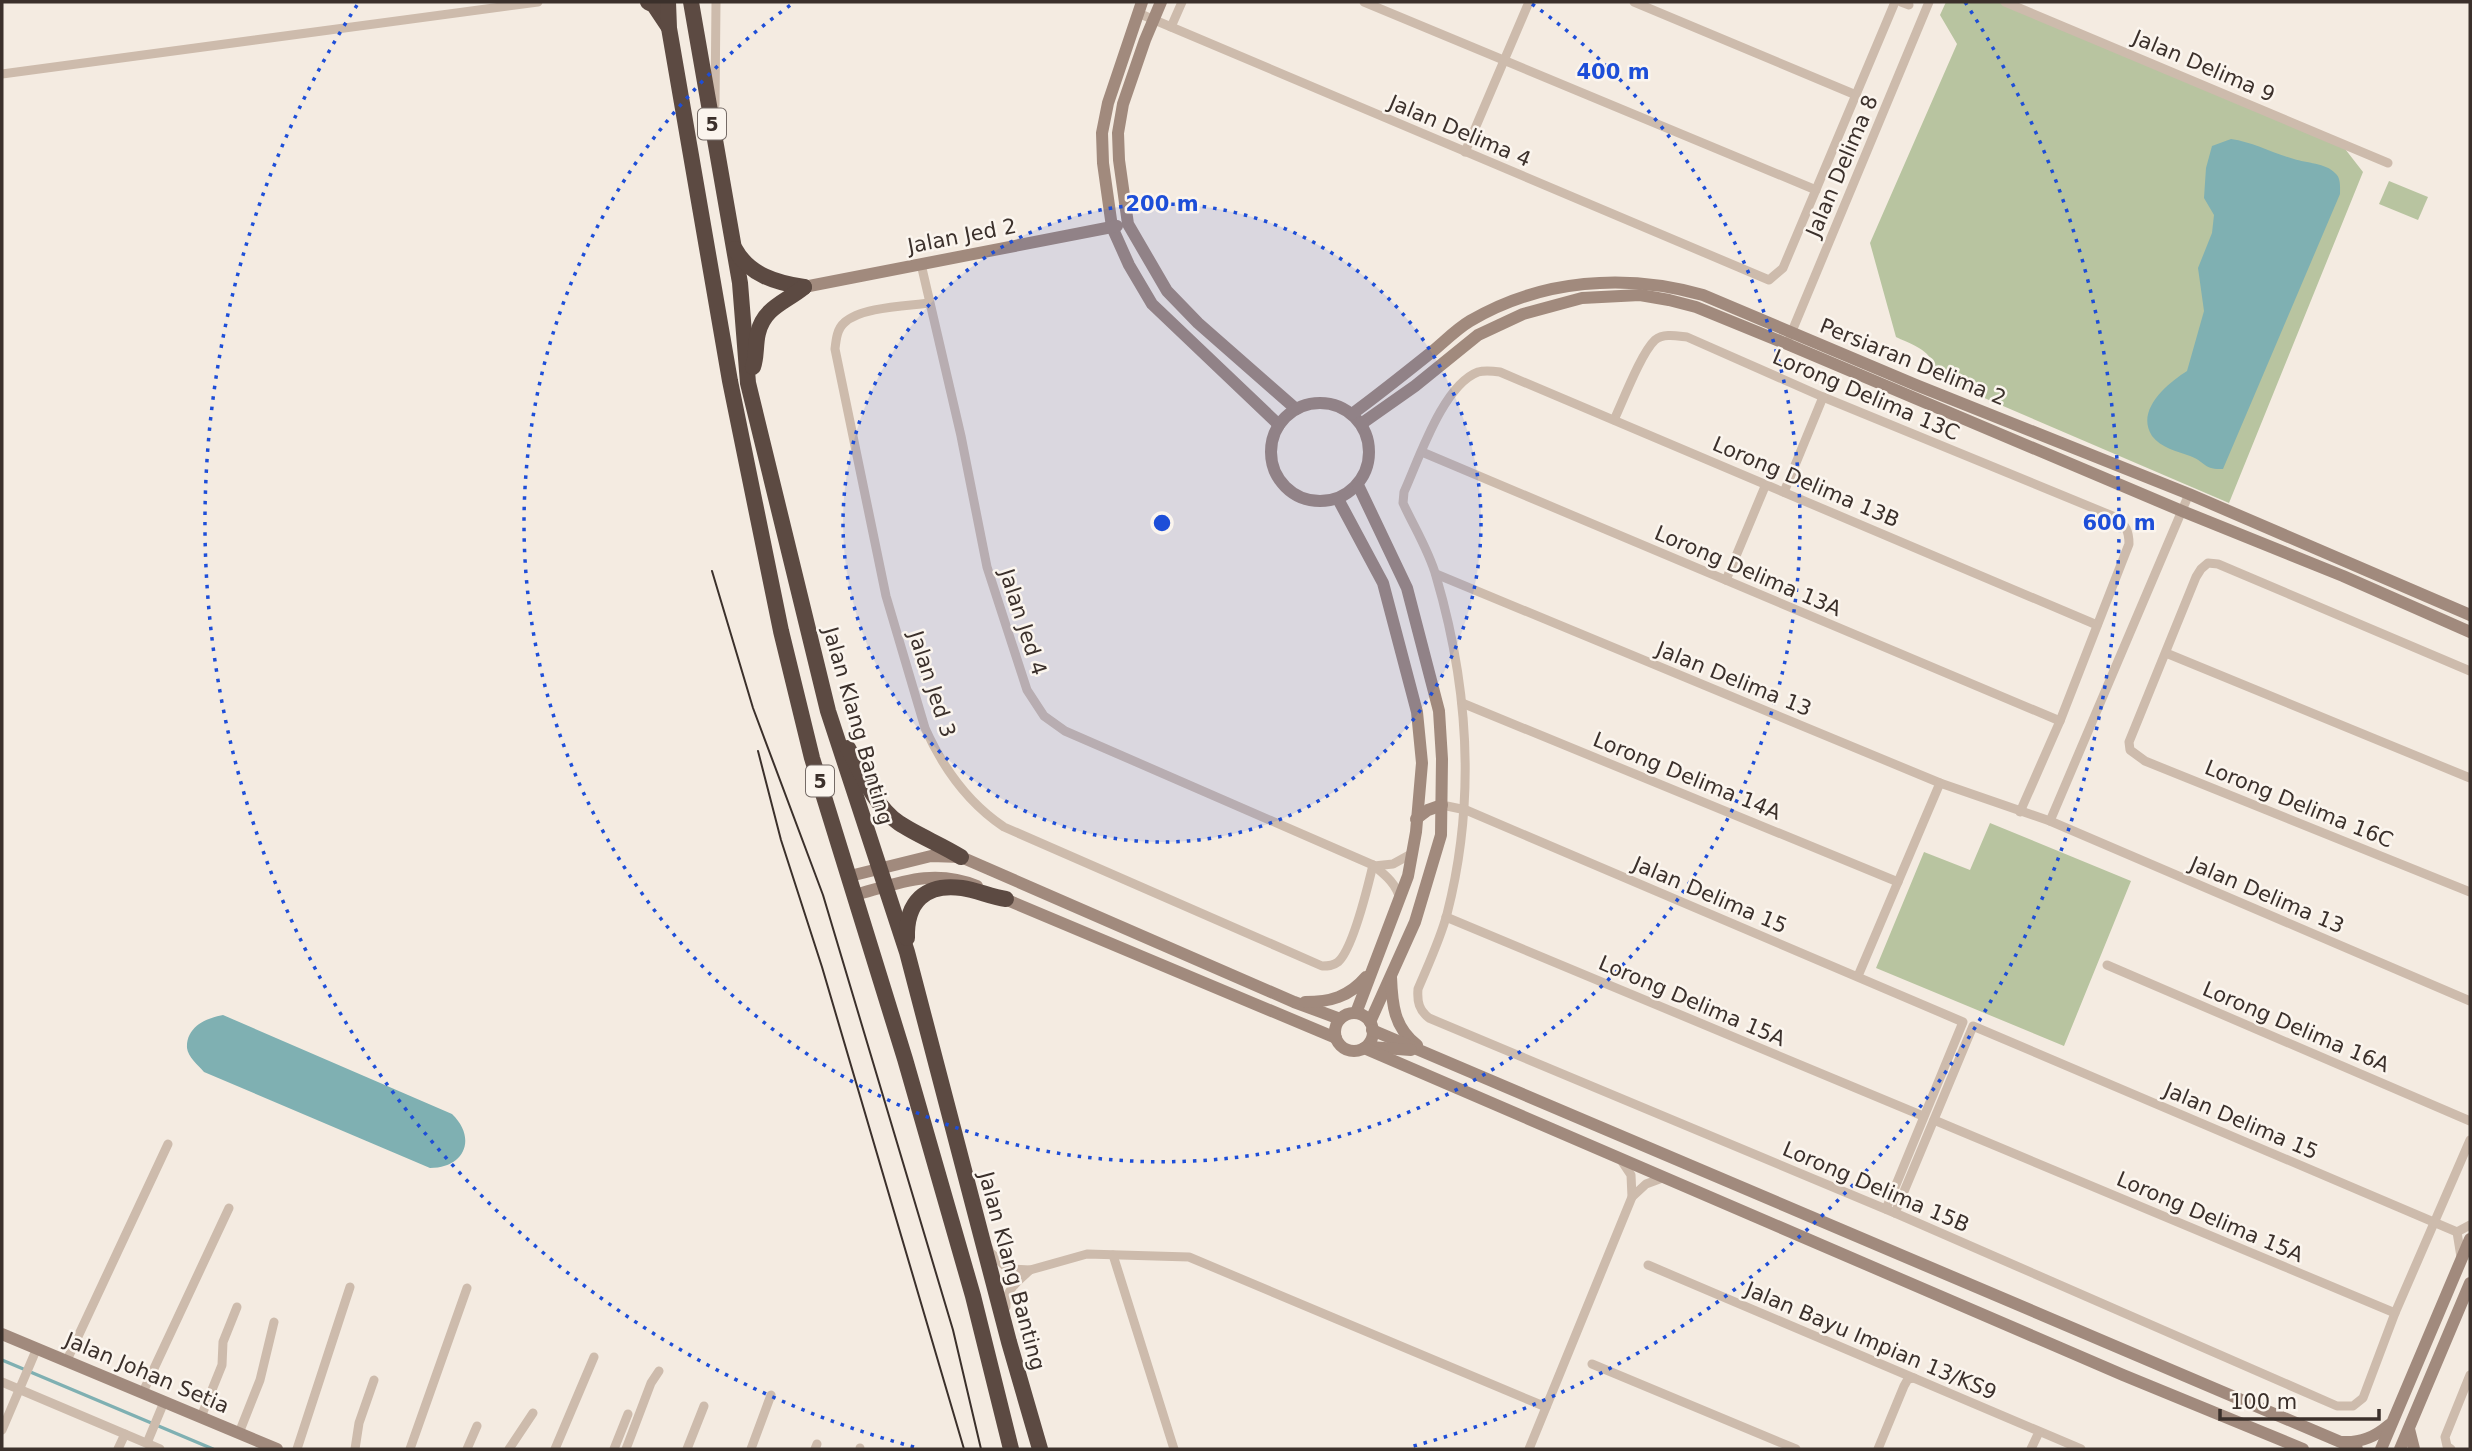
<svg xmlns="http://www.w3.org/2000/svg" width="2472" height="1451" viewBox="0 0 2472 1451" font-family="'DejaVu Sans',sans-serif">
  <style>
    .green { fill: #b8c4a0 }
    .water { fill: #7fb0b2 }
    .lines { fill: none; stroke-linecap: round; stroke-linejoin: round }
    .stream { stroke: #7fb0b2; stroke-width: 3.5 }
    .street { stroke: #cdbbac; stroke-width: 9 }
    .secondary { stroke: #a18a7d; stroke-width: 12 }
    .highway { stroke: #5c4a42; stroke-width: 16 }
    .tram { stroke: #3b302b; stroke-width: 2 }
    .ring { fill: none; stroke: #1d4ed8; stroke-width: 3.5; stroke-dasharray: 3.5 7 }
    .labels { text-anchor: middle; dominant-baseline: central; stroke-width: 5; stroke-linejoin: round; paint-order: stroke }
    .shield { fill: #fbf5ee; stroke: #756b66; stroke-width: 2 }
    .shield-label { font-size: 19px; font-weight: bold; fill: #3b302b }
    .street-label { font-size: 21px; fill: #3b302b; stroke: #fbf5ee }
    .centre { fill: #1d4ed8; stroke: #fbf5ee; stroke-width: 3.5 }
    .ring-label { font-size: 21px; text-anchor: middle; font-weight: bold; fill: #1d4ed8; stroke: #fbf5ee; stroke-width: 5; stroke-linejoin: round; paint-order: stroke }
  </style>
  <rect width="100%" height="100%" fill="#f4ebe1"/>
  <g class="green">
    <path d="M1946,2H1998L2342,145L2363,172L2229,503L1940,379C1931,350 1922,349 1896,337L1870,243L1957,44L1940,15Z"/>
    <polygon points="2389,181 2428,197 2418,220 2379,204"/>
    <polygon points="1990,823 2131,881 2064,1046 1876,968 1924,852 1970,870"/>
  </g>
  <g class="water">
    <path d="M2231,139C2253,142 2272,153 2294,159C2306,163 2326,163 2335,173C2341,178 2340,186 2340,194L2223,469C2203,470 2205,461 2190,456C2177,451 2161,448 2152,436C2135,410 2168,383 2187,371L2204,311L2198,268L2212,233L2214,215L2204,198L2206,168L2212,146Z"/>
    <path d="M223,1015L452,1114C477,1138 465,1168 430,1168L204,1072C198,1065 188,1057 187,1048C186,1027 206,1018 223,1015Z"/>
  </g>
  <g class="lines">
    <polyline class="stream" points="2,1360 213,1449"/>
    <g class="street">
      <polyline points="1364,2 1816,190"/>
      <polyline points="1634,2 1856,95"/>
      <polyline points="1901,2 1909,5"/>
      <polyline points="2005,2 2388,163"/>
      <polyline points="1138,13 1769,280 1783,268 1895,2"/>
      <polyline points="1171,27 1182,2"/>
      <polyline points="2,74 538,2"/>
      <polyline points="715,105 716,2"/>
      <polyline points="1465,152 1529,2"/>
      <path d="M921,264L961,436L987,567L1027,690L1044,716L1065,731L1373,865C1385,875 1396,883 1400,899"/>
      <path d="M929,303C907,306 860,307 844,323C837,329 836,340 835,349L886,596L925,728C943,768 968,803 1004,827L1322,966C1328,966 1333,966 1338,962C1353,949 1368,886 1373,865"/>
      <polyline points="1790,336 1929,2"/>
      <path d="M1614,420C1623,401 1641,353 1655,340C1664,333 1677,336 1687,337L1823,397L2115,517C2126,525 2129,531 2129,544L2060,721L2020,812"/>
      <polyline points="1422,452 2060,721"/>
      <polyline points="1784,492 1823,397"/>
      <polyline points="1436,574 1940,783 2050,821 2470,1001"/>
      <polyline points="1726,580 1766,484"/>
      <path d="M2097,625L1500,372C1493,371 1485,370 1478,372C1443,385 1419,459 1404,492L1403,503C1414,527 1429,551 1436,576C1469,688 1476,801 1447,914C1440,940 1428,965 1418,989C1417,1002 1419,1010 1429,1018L1895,1213L2337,1406H2353L2363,1398L2395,1313L2470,1140"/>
      <polyline points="2166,653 2470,778"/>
      <polyline points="2470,671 2218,564 2208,563 2201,569 2196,577 2129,742 2130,750 2145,761 2470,892"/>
      <polyline points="1462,703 1898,882"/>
      <polyline points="1442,805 1466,810 1963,1022 1886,1209"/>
      <polyline points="2050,821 2189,494"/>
      <polyline points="1374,866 1393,864 1413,853"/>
      <polyline points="1446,917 1923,1116"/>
      <polyline points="2107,965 2470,1121"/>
      <polyline points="1858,976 1940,783"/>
      <polyline points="1934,1120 2395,1313"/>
      <polyline points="1632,1197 1646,1184 1665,1177"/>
      <polyline points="1895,1213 1973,1026 2457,1232"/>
      <polyline points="2457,1232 2461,1257"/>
      <polyline points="2457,1232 2470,1225"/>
      <polyline points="988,1247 990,1252 1008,1269 1030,1270 1087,1254 1189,1257 1546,1407"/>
      <polyline points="1113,1255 1174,1449"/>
      <polyline points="1648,1265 2081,1449"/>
      <path d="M1006,1307C1005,1290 1018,1281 1030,1270"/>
      <polyline points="67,1360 168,1144"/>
      <polyline points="1592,1364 1796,1449"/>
      <polyline points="2,1382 160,1449"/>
      <polyline points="143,1392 229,1208"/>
      <polyline points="201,1417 222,1365 223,1342 237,1307"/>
      <polyline points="2,1430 37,1348"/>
      <polyline points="239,1433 260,1380 274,1322"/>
      <polyline points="147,1443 164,1402"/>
      <polyline points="860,1448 860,1449"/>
      <polyline points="118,1449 125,1434"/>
      <polyline points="297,1449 350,1287"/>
      <polyline points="355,1449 359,1423 374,1380"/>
      <polyline points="410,1449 467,1288"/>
      <polyline points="467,1449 477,1426"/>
      <polyline points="509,1449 533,1413"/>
      <polyline points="555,1449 594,1357"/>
      <polyline points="614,1449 628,1414"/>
      <polyline points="626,1449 651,1383 659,1371"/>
      <polyline points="687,1449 704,1406"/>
      <polyline points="751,1449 771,1395"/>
      <polyline points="815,1449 817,1444"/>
      <polyline points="1529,1449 1632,1197 1631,1175 1621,1160"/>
      <polyline points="1878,1449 1904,1386 1908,1379 1914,1378"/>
      <polyline points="2031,1449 2039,1432"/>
      <polyline points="2451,1449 2447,1446 2445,1437 2470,1375"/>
    </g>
    <g class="secondary">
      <polyline points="1142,2 1108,103 1102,133 1103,163 1112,227 1129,265 1152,304 1279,425"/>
      <polyline points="1161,2 1145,40 1123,104 1118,133 1119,160 1128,224 1167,291 1198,323 1296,409"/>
      <polyline points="804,287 1117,226"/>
      <circle cx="1320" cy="452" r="49"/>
      <path d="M1352,414C1378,395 1403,375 1428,355C1442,344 1455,330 1470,321C1541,279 1626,273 1703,295L1916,385L2189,494L2470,615"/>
      <polyline points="1361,424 1415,386 1478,335 1523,314 1582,298 1640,295 1669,300 1696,307 1787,344 2182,511 2343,576 2470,632"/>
      <polyline points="1358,485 1407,588 1439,711 1442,759 1441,835 1415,922 1370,1022"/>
      <polyline points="1338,499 1383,583 1417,712 1422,763 1416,832 1408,876 1356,1013"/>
      <polyline points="1416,819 1428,810 1442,805"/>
      <polyline points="850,876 931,856 961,857 1294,1002 1340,1019"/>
      <path d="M855,895C899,883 933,868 977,886"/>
      <polyline points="1000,897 1336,1038"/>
      <path d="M1391,977C1392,1004 1394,1028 1417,1045"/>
      <path d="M1305,1002C1330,1002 1349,997 1366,977"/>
      <circle cx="1354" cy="1032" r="19"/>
      <polyline points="1372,1030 2357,1449"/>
      <polyline points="1370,1047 1411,1050"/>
      <polyline points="1364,1048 2123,1375 2303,1449"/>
      <polyline points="2,1334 277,1449"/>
      <polyline points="2409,1429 2414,1449"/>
      <path d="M2342,1442C2361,1443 2375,1437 2389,1425"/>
      <polyline points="2381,1449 2470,1239"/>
      <polyline points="2400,1449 2470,1283"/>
    </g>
    <g class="highway">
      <polyline points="648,2 654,5 668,26"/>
      <polyline points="668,2 669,28 730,381 781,631 812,758 905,1059 973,1296 1011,1449"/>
      <polyline points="691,2 740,283 748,383 828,711 907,952 1009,1342 1040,1449"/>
      <path d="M735,249C749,275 777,283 804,287"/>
      <path d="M753,367C757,356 755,345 758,333C764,307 786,302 804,287"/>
      <path d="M848,748C861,772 875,807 899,823C917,835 942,845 961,857"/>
      <path d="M907,938C906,902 925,883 962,888C977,890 991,897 1006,899"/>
    </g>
    <g class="tram">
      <polyline points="712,571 753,708 823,895 953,1330 981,1449"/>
      <polyline points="758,751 781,840 822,967 964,1449"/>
    </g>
  </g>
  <circle cx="1162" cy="523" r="319" fill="#1d4ed8" fill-opacity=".12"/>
  <g class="ring">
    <circle cx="1162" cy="523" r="319"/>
    <path d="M1532 4A638 638 0 1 1 792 4"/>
    <path d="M914 1447A957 957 0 0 1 359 2M1965 2A957 957 0 0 1 1410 1447"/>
  </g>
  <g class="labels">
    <g class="shield">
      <rect x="698" y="108.5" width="28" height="31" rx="5"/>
      <rect x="806" y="765.5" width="28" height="31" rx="5"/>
    </g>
    <g class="shield-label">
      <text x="712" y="124">5</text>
      <text x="820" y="781">5</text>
    </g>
    <g class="street-label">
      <text transform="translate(2204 66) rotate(23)">Jalan Delima 9</text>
      <text transform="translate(1460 131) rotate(23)">Jalan Delima 4</text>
      <text transform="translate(1842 166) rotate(-67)">Jalan Delima 8</text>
      <text transform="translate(962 236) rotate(-11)">Jalan Jed 2</text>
      <text transform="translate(1913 362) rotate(22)">Persiaran Delima 2</text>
      <text transform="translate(1866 395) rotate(23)">Lorong Delima 13C</text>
      <text transform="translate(1806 482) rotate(23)">Lorong Delima 13B</text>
      <text transform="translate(1748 571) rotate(23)">Lorong Delima 13A</text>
      <text transform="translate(1023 622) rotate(72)">Jalan Jed 4</text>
      <text transform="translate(1734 679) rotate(22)">Jalan Delima 13</text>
      <text transform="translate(932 684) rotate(72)">Jalan Jed 3</text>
      <text transform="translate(858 726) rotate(74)">Jalan Klang Banting</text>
      <text transform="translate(1687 776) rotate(22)">Lorong Delima 14A</text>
      <text transform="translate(2299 804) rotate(22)">Lorong Delima 16C</text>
      <text transform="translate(1710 895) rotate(23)">Jalan Delima 15</text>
      <text transform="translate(2267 895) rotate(23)">Jalan Delima 13</text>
      <text transform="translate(1692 1001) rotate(23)">Lorong Delima 15A</text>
      <text transform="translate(2296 1027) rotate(23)">Lorong Delima 16A</text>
      <text transform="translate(2241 1121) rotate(23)">Jalan Delima 15</text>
      <text transform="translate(1876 1187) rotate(23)">Lorong Delima 15B</text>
      <text transform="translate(2210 1217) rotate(23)">Lorong Delima 15A</text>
      <text transform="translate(1012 1271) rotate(75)">Jalan Klang Banting</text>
      <text transform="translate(1871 1341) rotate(23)">Jalan Bayu Impian 13/KS9</text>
      <text transform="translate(147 1373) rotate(23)">Jalan Johan Setia</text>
    </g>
  </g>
  <circle cx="1162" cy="523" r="10" class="centre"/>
  <g class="ring-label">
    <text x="1613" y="79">400 m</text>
    <text x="1162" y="211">200 m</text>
    <text x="2119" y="530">600 m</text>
  </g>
  <rect width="2472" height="1451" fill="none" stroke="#3b302b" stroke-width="7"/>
  <path d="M2220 1409v10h159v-10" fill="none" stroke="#3b302b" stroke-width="3.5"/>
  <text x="2230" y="1409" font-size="21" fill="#3b302b" stroke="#fbf5ee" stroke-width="5" paint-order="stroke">100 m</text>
</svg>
